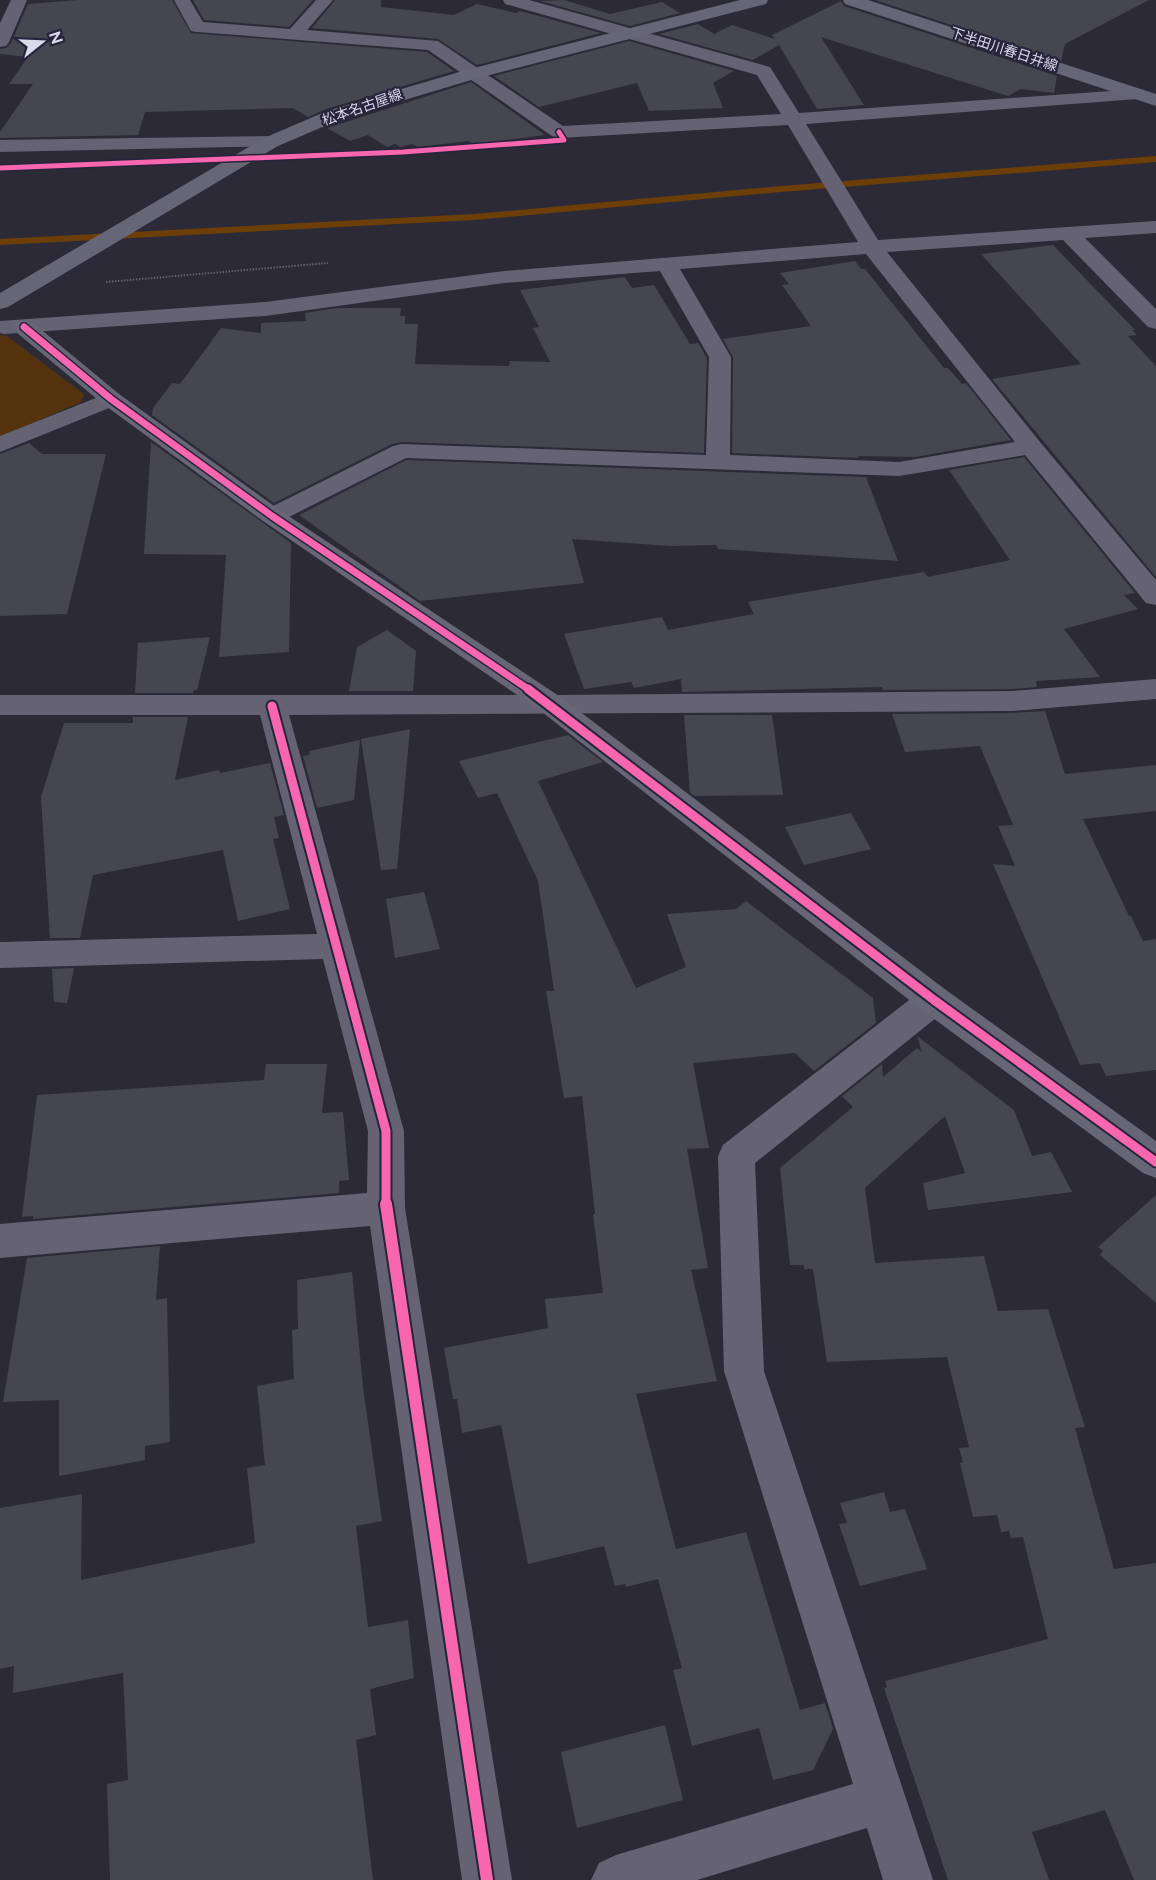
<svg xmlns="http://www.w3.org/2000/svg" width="1156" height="1880" viewBox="0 0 1156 1880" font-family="Raleway,'Noto Sans JP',sans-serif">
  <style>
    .green { fill: #55330f }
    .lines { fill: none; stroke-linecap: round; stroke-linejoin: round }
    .stream { fill: #6d3f08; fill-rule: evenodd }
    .building { fill: #464650 }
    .path { stroke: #61606d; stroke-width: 2; stroke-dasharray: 1.5 1.5; stroke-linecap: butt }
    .street { fill: #656373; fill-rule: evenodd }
    .secondary { fill: #676677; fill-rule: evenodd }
    .cycleway-far3-casing { stroke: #27243c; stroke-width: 8 }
    .cycleway-far2-casing { stroke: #27243c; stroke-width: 10 }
    .cycleway-far1-casing { stroke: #27243c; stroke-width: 13 }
    .cycleway-casing { stroke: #27243c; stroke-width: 16 }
    .cycleway-far3 { stroke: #f766af; stroke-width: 5 }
    .cycleway-far2 { stroke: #f766af; stroke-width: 7 }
    .cycleway-far1 { stroke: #f766af; stroke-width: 9 }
    .cycleway { stroke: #f766af; stroke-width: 12 }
    .labels { text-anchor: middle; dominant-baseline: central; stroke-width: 4.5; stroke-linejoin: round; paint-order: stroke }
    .far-street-label { font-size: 14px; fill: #dbdaea; stroke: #27243c }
  </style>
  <rect width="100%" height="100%" fill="#2b2a36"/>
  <polygon class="green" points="0,335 7,336 84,394 81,402 0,437"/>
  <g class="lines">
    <polygon class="stream" points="1156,156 1156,162 781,192 474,220 0,245 0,239 474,214 781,186"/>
  </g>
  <g class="building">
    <polygon points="78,0 172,0 191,33 427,52 454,71 326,109 308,117 293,108 145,112 138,135 0,138 0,132 33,84 9,84 28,57 0,54 0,49 6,48 11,43 28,4"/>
    <polygon points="193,0 313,0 289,27 204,20"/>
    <polygon points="335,0 381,0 381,7 454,15 477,4 516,13 520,11 601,33 477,65 438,39 312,28"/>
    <polygon points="564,0 610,14 662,2 680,13 630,26 540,1"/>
    <polygon points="875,0 1149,0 1065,44 1061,61"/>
    <polygon points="841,1 844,6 1057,76 1054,93 1021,89 1008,96 821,37 864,105 817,109 779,45 753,60 659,34 698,24 714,34 732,25 775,39 772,35"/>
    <polygon points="629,41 734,71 713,83 723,108 649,111 637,83 539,107 494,76"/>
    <polygon points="471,82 545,135 473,144 469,141 418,147 412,144 400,147 395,144 387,147 368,135 350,141 327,128"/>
    <polygon points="1053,245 1135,330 1132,330 1137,335 1128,336 1156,366 1156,577 992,379 1081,364 981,254"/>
    <polygon points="855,261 861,269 865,269 944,368 948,368 962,384 966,383 1011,440 915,457 858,456 859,458 732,453 733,357 723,339 811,326 782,285 789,284 780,273"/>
    <polygon points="625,277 632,288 654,285 690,344 698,343 707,358 704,453 402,442 392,444 274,503 152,415 153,408 172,383 180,384 221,328 261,333 261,323 306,321 305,313 337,308 401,308 400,316 405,316 405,324 418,324 415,364 509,366 510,361 550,362 533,328 539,327 520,290"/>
    <polygon points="151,442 291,543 289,652 219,657 226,555 144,554"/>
    <polygon points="29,443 42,454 106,454 67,614 0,616 0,454"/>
    <polygon points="1024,457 1135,593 1124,595 1138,609 1064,629 1100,677 1036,681 1037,687 1013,689 883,690 882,687 682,692 681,679 634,688 631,682 584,689 564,634 662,617 668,630 754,614 748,602 924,572 928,577 1010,560 949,470"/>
    <polygon points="406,460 866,477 898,561 718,549 716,545 670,546 572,539 584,583 420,601 299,515"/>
    <polygon points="387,630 416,651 413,691 349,691 357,647"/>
    <polygon points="210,637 197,690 194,690 193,693 135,693 138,643"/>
    <polygon points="1045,711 1065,774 1156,765 1156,811 1083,819 1129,916 1131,916 1143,941 1156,939 1156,1070 1106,1076 1100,1063 1080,1065 993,864 1015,866 998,826 1013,825 980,746 905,752 892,714 1013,713"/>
    <polygon points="684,715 772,715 783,795 695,796 690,793"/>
    <polygon points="133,717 188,717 175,780 219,770 220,773 270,763 284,815 274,817 279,838 273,839 290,909 238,921 223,850 93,875 80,938 50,938 41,797 64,723 133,723"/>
    <polygon points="410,729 397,869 381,870 361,739"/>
    <polygon points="568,735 603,762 538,781 636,988 686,967 667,914 736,909 746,901 873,998 876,1023 814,1071 795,1053 693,1063 709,1148 687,1149 708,1268 691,1270 717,1381 636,1394 676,1549 746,1532 800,1710 825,1703 833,1729 813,1770 773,1780 759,1728 692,1746 673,1670 682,1668 658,1579 626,1587 625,1584 615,1586 604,1546 528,1564 501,1425 462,1433 457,1399 453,1399 444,1348 548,1328 545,1299 603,1293 593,1214 595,1214 582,1096 564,1098 546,991 554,991 538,881 497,793 478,798 459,761"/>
    <polygon points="360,740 354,800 317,808 303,756 310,755 309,751"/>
    <polygon points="851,813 871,849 804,865 785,827"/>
    <polygon points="424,892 440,949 395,958 386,899"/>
    <polygon points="74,968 67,1003 54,1002 52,969"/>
    <polygon points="917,1036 1014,1110 1032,1156 1051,1152 1072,1192 928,1210 923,1183 965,1173 945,1116 865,1188 875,1263 984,1256 998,1311 1048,1309 1085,1427 1075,1428 1114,1569 1156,1563 1156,1880 1134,1880 1105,1810 1032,1832 1049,1880 948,1880 884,1688 887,1687 885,1681 1048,1639 1023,1537 1011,1538 1009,1531 1001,1532 997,1515 973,1517 960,1463 963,1462 959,1448 969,1447 947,1357 827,1362 813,1269 804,1269 804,1265 790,1265 780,1168 853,1107 842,1096 882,1064 883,1077 917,1048 922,1052"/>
    <polygon points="266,1064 327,1064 322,1113 343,1112 349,1180 339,1181 339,1193 33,1219 33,1216 22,1217 37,1095 264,1080"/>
    <polygon points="1156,1195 1156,1303 1100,1255 1103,1251 1098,1247"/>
    <polygon points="160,1246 156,1300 167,1298 170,1442 145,1446 145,1460 59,1476 59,1400 3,1402 27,1258"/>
    <polygon points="352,1272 363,1387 382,1521 356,1526 368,1627 408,1620 414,1678 370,1689 376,1735 356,1740 373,1880 110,1880 107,1784 128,1780 123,1673 13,1693 14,1666 0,1669 0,1508 82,1494 81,1580 255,1543 247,1468 265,1465 257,1386 294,1379 292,1330 298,1329 297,1280"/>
    <polygon points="884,1492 890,1512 905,1509 927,1569 860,1586 839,1524 847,1523 840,1503"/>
    <polygon points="665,1725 683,1800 577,1828 561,1752"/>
  </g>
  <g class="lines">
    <polyline class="path" points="106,282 328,263"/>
    <g class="street">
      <polygon points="11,0 27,0 9,42 6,46 0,47 0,23"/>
      <path d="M174,0H190L203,22L290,29L316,0H333L307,30L438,41L563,126L781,114L757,75L505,4L503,0H529L770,67L799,113L1138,89L1144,90L1147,94L1144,98L1138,99L806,124L878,240L1156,221V233L1085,238L1156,309V329L1148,327L1063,240L887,252L1040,442L1156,580V605L1146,603L1025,455L899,476L406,458L281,521L272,524L263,521L259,516L263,511L393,446L402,444L706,455L709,357L660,271L504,283L265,316L4,334L0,333V321L265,302L504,271L858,242L788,125L559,138L552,136L428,50L197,32L191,31ZM866,254L1015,442L899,462L730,455L731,357L680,269Z"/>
      <polygon points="271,136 278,138 281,142 278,146 0,152 0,140"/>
      <polygon points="111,392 119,394 123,399 119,404 0,452 0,436"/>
      <polygon points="1156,679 1156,699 1013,711 289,715 404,1131 405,1208 512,1880 462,1880 370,1226 0,1258 0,1224 367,1193 368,1131 323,959 0,968 0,942 317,934 260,715 0,715 0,695 552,695 1013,691"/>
      <polygon points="934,987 946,990 951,1000 946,1010 755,1163 764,1371 933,1880 883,1880 867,1828 697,1880 591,1880 599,1863 616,1855 853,1784 724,1371 718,1156 723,1145 922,990"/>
    </g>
    <g class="secondary">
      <polygon points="740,0 768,0 766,4 478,78 341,119 278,146 8,307 0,309 0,293 264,138 327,111 466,70"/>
      <polygon points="843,0 868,0 1156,94 1156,106 845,4"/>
      <polygon points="24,320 32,322 119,394 281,511 562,698 946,990 1156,1141 1156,1178 1143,1173 922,1010 542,712 263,521 103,404 16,332 13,327 16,322"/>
    </g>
    <g class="cycleway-far3-casing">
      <polyline id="cycleway-far3" points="0,168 403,152 564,140 559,132"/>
    </g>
    <g class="cycleway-far2-casing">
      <polyline id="cycleway-far2" points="24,327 111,399 272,516 531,691"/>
    </g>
    <g class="cycleway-far1-casing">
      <g id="cycleway-far1">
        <polyline points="528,689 934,1000 1156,1162"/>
        <polyline points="272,706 386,1131 386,1205"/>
      </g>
    </g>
    <g class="cycleway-casing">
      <polyline id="cycleway" points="386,1204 487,1880"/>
    </g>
    <use href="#cycleway-far3" class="cycleway-far3"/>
    <use href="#cycleway-far2" class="cycleway-far2"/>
    <use href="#cycleway-far1" class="cycleway-far1"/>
    <use href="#cycleway" class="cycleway"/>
  </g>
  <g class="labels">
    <g class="far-street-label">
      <text transform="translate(1004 49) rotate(18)">下半田川春日井線</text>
      <text transform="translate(362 107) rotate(-19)">松本名古屋線</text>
    </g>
  </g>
  <g transform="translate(42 42) rotate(72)" stroke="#27243c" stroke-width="4.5" paint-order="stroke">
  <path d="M0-4.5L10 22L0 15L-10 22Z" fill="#dbdaea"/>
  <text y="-9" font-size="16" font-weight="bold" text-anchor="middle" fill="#dbdaea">N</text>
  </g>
</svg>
